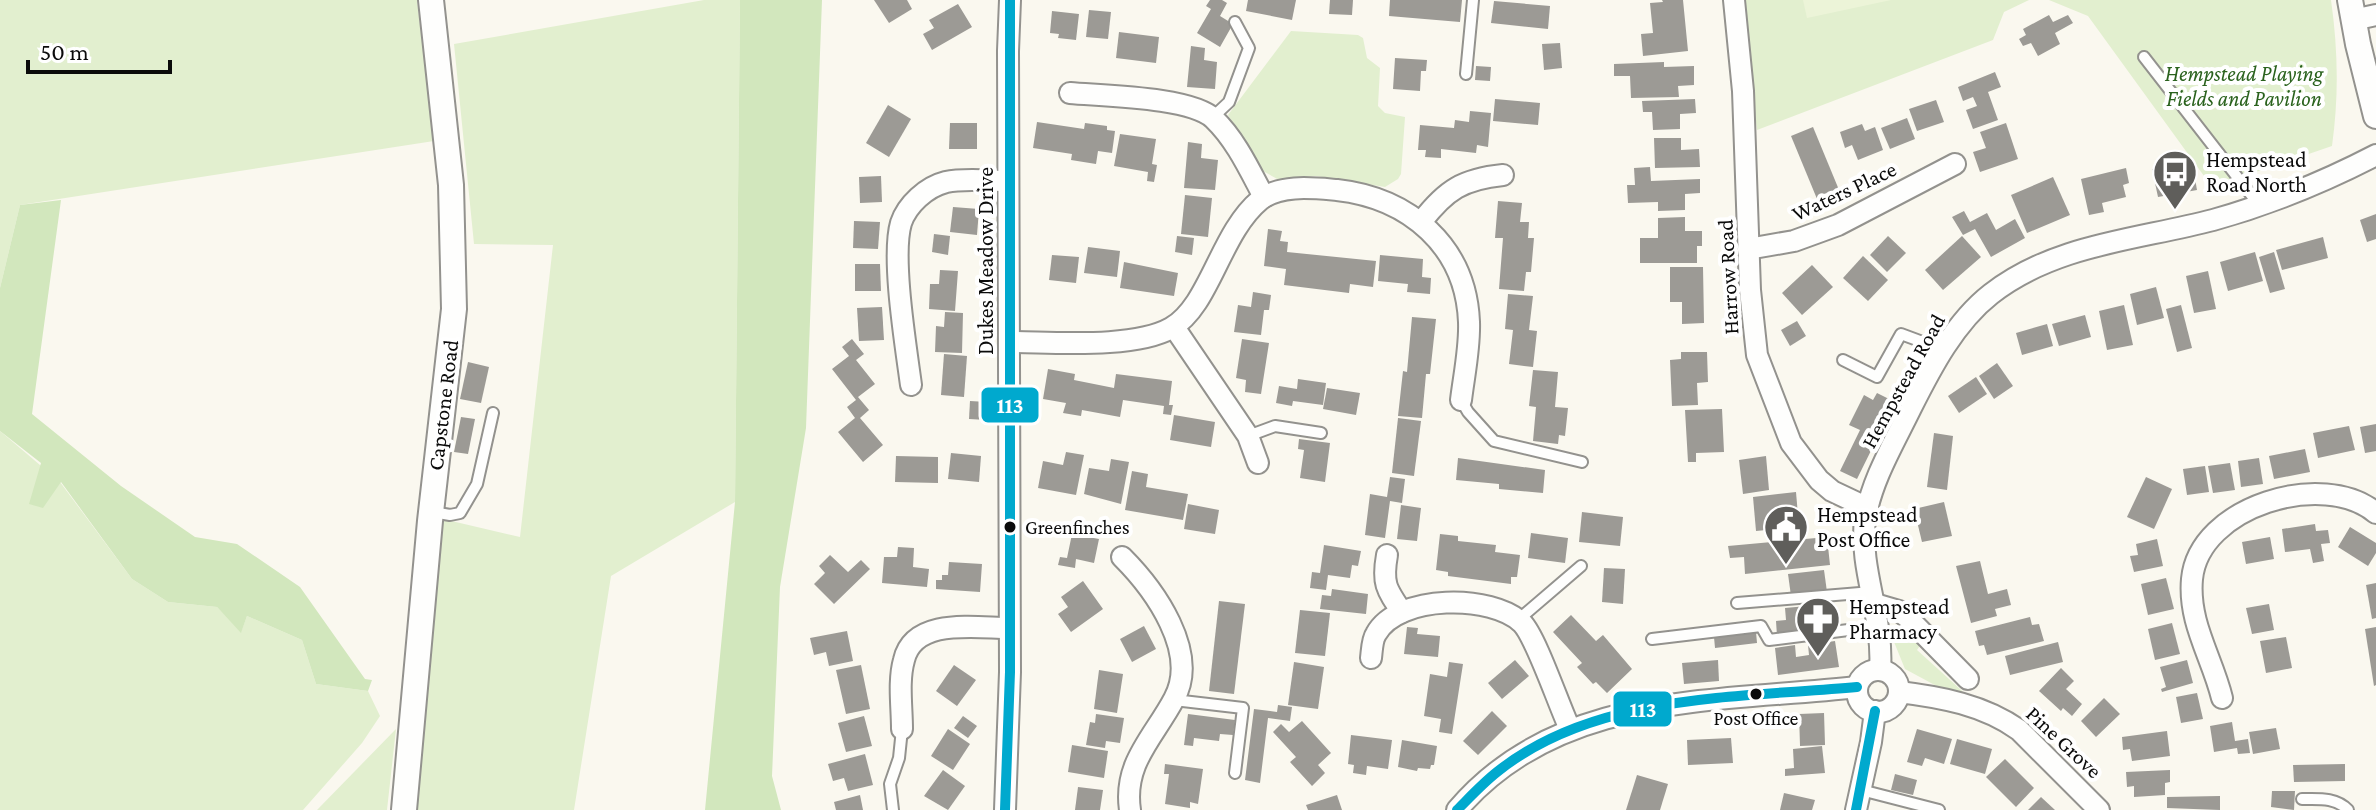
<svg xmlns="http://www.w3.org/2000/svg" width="2376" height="810" viewBox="0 0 2376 810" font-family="'Crimson Pro',serif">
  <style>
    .green { fill: #e2efcf }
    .forest { fill: #d2e7bd }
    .pitch { fill: #ecf4d8 }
    .building { fill: #9c9a95 }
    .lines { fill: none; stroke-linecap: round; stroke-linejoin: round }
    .service-casing { stroke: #93928e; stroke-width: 14 }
    .minor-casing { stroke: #93928e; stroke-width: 24 }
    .tertiary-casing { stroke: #93928e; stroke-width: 28 }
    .service { stroke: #fefefd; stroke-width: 10 }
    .minor { stroke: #fefefd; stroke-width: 20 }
    .tertiary { stroke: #fefefd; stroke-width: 24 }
    .bus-1-casing { stroke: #fff; stroke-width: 16 }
    .bus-1 { stroke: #00a9ce; stroke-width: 10 }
    .bus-dot { fill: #0b0b0b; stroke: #fff; stroke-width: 3 }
    .labels { text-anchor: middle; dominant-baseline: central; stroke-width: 8; stroke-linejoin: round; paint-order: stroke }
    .bus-label { font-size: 20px; fill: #0b0b0b; stroke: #fff; text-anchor: start }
    .park-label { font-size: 22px; font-style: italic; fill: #2a621d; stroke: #fff }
    .poi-label { font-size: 22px; fill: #0b0b0b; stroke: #fff; text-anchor: start }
    .street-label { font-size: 22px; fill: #0b0b0b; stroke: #fff }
    .line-badge { stroke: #fff; stroke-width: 3 }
    .badge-label { font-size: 22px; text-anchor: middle; font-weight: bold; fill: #fff }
  </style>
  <rect width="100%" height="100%" fill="#faf8ef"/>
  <g class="green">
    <polygon points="0,0 417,0 434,141 20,205 0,288"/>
    <polygon points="704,0 740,0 735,502 611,576 574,810 412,810 443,519 520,537 553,245 474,244 454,44"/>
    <polygon points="1741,0 2029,0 2004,12 1993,40 1757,130"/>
    <path d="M2049,0H2331C2338,49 2339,96 2332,146L2212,187L2088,16Z"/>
    <polygon points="1291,31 1358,35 1363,38 1367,58 1380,68 1378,106 1385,113 1405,117 1401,174 1398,179 1385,187 1316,176 1279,180 1263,171 1228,115"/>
    <polygon points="0,431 60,482 132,579 168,602 217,607 241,632 247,616 302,640 316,684 368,691 380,716 362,743 303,810 0,810"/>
    <polygon points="1900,630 1921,644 1917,650 1971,699 1944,690 1905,669 1892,637 1896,631"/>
    <polygon points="396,729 387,810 317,810"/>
  </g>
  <g class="forest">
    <polygon points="740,0 822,0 806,428 780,587 772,776 781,810 705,810 735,502"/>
    <polygon points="61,200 32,414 121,486 195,537 237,544 300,587 365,679 372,680 368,691 316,684 302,640 247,616 241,633 217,607 168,602 132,579 61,482 43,508 29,504 41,463 0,431 0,288 20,205"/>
  </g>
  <polygon class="pitch" points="1803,0 1891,0 1807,18"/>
  <g class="building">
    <polygon points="874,0 907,0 912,9 889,23"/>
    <polygon points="1210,0 1222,0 1227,3 1220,16 1233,24 1220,47 1197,33 1211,9 1206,6"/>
    <polygon points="1248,0 1296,0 1292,20 1246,11"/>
    <polygon points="1330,0 1353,0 1352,15 1329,14"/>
    <polygon points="1390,0 1462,0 1460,22 1389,16"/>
    <polygon points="1662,0 1683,0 1688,51 1643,56 1641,34 1653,33 1650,3 1663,2"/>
    <polygon points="1494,1 1550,6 1548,29 1491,23"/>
    <polygon points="958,4 972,27 932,50 923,34 934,28 929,20"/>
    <polygon points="1089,10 1111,12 1108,39 1086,37"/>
    <polygon points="1052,11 1079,14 1076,40 1058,38 1059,34 1050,33"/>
    <polygon points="2049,15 2053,22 2068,15 2073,23 2055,33 2060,44 2038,56 2031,43 2023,46 2019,39 2026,35 2023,29"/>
    <polygon points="1119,32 1159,37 1156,63 1116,58"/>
    <polygon points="1560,43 1562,68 1544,70 1542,44"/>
    <polygon points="1191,46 1205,48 1204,60 1217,62 1215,89 1187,87"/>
    <polygon points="1395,58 1427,60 1426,71 1421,71 1420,91 1393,89"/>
    <polygon points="1664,62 1664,67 1694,66 1694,85 1678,86 1679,97 1631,98 1630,76 1614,76 1614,64"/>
    <polygon points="1476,66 1491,67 1490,81 1475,80"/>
    <polygon points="1995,72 2001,87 1988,92 1998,120 1973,129 1966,110 1977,106 1973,97 1963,101 1958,87"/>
    <polygon points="1495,99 1540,103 1538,125 1493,121"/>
    <polygon points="1695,99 1696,113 1680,114 1680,129 1653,130 1652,112 1643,112 1642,101"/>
    <polygon points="1936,100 1944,122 1917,131 1909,109"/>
    <polygon points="888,105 911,119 889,157 866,143"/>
    <polygon points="1470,111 1491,113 1488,147 1477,145 1476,153 1441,149 1441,158 1425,157 1426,150 1418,150 1420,125 1454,128 1455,120 1469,122"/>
    <polygon points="1907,118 1915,139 1890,149 1881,128"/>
    <polygon points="1037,122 1084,129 1085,123 1107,126 1107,130 1115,131 1112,153 1098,151 1096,164 1071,160 1072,154 1033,148"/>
    <polygon points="950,123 977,123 977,149 949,149"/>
    <polygon points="2006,123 2018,159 1980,172 1973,152 1986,148 1980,132"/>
    <polygon points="1862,124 1865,131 1875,127 1883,150 1858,160 1852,145 1845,148 1840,132"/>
    <polygon points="1813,127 1844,202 1822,211 1791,136"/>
    <polygon points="1120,134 1156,139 1152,164 1157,165 1154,182 1147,181 1148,172 1114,166"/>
    <polygon points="1654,138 1681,138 1681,150 1699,149 1700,167 1655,168"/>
    <polygon points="1188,142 1202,144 1201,158 1218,160 1215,190 1184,188"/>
    <polygon points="2192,162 2197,190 2158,197 2152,169"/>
    <polygon points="1650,167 1651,181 1700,179 1700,193 1685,194 1685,210 1658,211 1658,202 1628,203 1627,185 1635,185 1634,168"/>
    <polygon points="2126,168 2129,183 2123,185 2126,197 2102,203 2104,212 2089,215 2081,179"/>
    <polygon points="881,176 882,202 860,203 859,177"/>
    <polygon points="2053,177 2070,215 2027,233 2011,195"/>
    <polygon points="1185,195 1212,198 1208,237 1181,234"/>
    <polygon points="1498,201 1522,203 1520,222 1529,222 1528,238 1534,238 1531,272 1526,272 1524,291 1499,289 1503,238 1495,238"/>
    <polygon points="953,207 979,209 977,235 950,232"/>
    <polygon points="1964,211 1970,222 1987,213 1996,230 2015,219 2025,238 1991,257 1975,229 1963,235 1952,217"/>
    <polygon points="2376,214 2376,239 2367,242 2360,220"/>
    <polygon points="1685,217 1685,231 1702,231 1702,246 1697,246 1697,263 1640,263 1640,238 1658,238 1658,218"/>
    <polygon points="854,221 880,222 878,249 853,248"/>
    <polygon points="1268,229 1282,231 1280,241 1288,242 1287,252 1376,261 1373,287 1350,284 1349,293 1284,285 1286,269 1264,266"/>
    <polygon points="934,234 950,236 948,255 932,252"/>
    <polygon points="1177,236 1194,238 1192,255 1175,252"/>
    <polygon points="1888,236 1906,253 1887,272 1870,255"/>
    <polygon points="1962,236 1981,257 1943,290 1925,270"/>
    <polygon points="2323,237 2328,258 2282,270 2276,250"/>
    <polygon points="1088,247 1120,251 1117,277 1084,273"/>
    <polygon points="2255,252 2263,281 2228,291 2220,262"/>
    <polygon points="2274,252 2285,289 2270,293 2259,257"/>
    <polygon points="1052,255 1079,257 1076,283 1049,280"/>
    <polygon points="1380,255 1423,259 1422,277 1431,278 1430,294 1407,292 1408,284 1378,281"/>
    <polygon points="1863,256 1888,280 1868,301 1843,278"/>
    <polygon points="1124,262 1178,273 1174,296 1120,288"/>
    <polygon points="855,264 880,264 881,291 855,291"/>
    <polygon points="1812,265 1833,287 1802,315 1782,293"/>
    <polygon points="1670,267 1703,267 1704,323 1682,324 1682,302 1670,302"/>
    <polygon points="940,270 958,271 955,311 929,309 930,284 939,284"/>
    <polygon points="2208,271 2216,309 2194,313 2186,276"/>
    <polygon points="2156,287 2164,318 2137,325 2130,294"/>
    <polygon points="1253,292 1271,295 1269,310 1264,310 1261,335 1234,332 1238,305 1251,307"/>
    <polygon points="1508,294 1533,296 1529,330 1537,331 1533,367 1509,364 1513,330 1505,329"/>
    <polygon points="2124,305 2133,345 2107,350 2099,311"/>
    <polygon points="2181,305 2192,348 2177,352 2166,309"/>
    <polygon points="882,307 884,340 859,341 857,308"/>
    <polygon points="945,312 963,313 962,353 935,352 936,326 944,327"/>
    <polygon points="2085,315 2091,337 2059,346 2052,324"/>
    <polygon points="1412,317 1436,319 1430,374 1426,374 1422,418 1398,416 1403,371 1407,372"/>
    <polygon points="1797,321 1806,336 1790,346 1781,330"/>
    <polygon points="2047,324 2053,346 2022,355 2016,333"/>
    <polygon points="852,339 864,354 856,360 875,384 858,397 869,410 860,418 883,445 863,462 838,432 855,418 847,407 856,400 832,369 849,356 842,347"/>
    <polygon points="1242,339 1269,343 1261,394 1245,392 1246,380 1236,378"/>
    <polygon points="1681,352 1707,352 1708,382 1697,383 1698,405 1672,406 1670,360 1681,359"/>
    <polygon points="944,354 967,356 964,397 941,395"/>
    <polygon points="468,362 489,367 481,403 460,399"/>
    <polygon points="1997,363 2013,386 1994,399 1979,376"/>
    <polygon points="1048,369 1075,374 1074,380 1114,388 1116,374 1172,381 1169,405 1173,405 1171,415 1163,414 1164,406 1123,400 1120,417 1082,410 1081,416 1063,413 1066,403 1043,399"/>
    <polygon points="1533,370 1558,372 1555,407 1568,408 1565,436 1559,435 1558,444 1533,441 1536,407 1529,406"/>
    <polygon points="1976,377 1987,394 1959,413 1948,396"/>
    <polygon points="1298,379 1326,383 1323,405 1293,401 1292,406 1276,403 1279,386 1297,389"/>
    <polygon points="1327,388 1360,393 1356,415 1323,409"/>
    <polygon points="1877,393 1895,402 1857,479 1840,471 1860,430 1849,425 1864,395 1873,400"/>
    <polygon points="970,401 987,402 986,420 969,419"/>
    <polygon points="1722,409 1724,452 1696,453 1696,462 1688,462 1685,410"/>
    <polygon points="1174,415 1215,422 1211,447 1170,440"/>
    <polygon points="461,417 475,419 468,454 454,452"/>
    <polygon points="1398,418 1421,421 1414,476 1392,473"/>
    <polygon points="2376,424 2376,451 2365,453 2360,427"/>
    <polygon points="2349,426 2355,450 2318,458 2313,433"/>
    <polygon points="1934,433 1953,436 1947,490 1927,487"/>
    <polygon points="1299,439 1330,443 1325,482 1300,478 1304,450 1298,449"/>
    <polygon points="2305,449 2310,472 2274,479 2269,456"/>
    <polygon points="1066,452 1084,455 1076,495 1038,488 1043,461 1063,465"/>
    <polygon points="951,453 981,456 979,482 948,479"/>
    <polygon points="896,456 938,457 938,483 895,482"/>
    <polygon points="1766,456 1769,490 1743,494 1739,460"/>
    <polygon points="1458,458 1545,470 1543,493 1499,489 1499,484 1456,480"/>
    <polygon points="2259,458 2263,484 2241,487 2238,461"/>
    <polygon points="1111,459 1129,462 1121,504 1084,494 1089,468 1109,471"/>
    <polygon points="2230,463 2235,490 2213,493 2208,466"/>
    <polygon points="2205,466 2209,492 2187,495 2183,469"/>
    <polygon points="1132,471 1148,474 1146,487 1188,494 1183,520 1125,510"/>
    <polygon points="1390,477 1405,479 1402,503 1390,501 1385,538 1365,535 1370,494 1387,497"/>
    <polygon points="2146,477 2172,489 2154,529 2127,517"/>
    <polygon points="1796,492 1799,527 1756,531 1753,497"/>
    <polygon points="1944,502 1952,536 1922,542 1914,509"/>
    <polygon points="1188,504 1219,510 1215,534 1184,529"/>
    <polygon points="1401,505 1421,508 1417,541 1397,539"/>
    <polygon points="1582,512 1623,517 1620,546 1579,542"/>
    <polygon points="2315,524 2316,531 2328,530 2330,543 2321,544 2324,561 2313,563 2310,549 2285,552 2282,529"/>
    <polygon points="2350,527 2376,543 2376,553 2368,566 2338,547"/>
    <polygon points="1531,533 1568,538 1565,563 1528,558"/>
    <polygon points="1072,534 1099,539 1094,563 1076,559 1075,568 1058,565 1060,557 1067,558"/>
    <polygon points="1440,534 1458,536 1458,541 1496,545 1495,552 1520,555 1517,577 1511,577 1511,584 1448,576 1448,572 1436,570"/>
    <polygon points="1827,537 1830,565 1745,574 1744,557 1730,558 1728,546"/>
    <polygon points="2270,537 2274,559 2246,564 2242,542"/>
    <polygon points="2157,539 2163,566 2134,572 2130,556 2138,555 2136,544"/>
    <polygon points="1324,545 1361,551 1358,566 1352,565 1350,578 1328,575 1326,590 1310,588 1312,572 1320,573"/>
    <polygon points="898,547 914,548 913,567 929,569 927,587 882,583 884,557 897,557"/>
    <polygon points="830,555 848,572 861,560 870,569 834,604 814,584 825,573 819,566"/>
    <polygon points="1980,561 1988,594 2007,589 2011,605 1995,609 1997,616 1971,623 1956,566"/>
    <polygon points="949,562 982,564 980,592 936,589 936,580 942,580 942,575 948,575"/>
    <polygon points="1604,568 1625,569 1623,604 1602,602"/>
    <polygon points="1824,570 1827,592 1791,596 1788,574"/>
    <polygon points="2166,578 2174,609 2148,615 2141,584"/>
    <polygon points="1083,581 1103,609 1071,632 1058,614 1068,607 1061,597"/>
    <polygon points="2376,583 2376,618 2372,619 2366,585"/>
    <polygon points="1332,589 1368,594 1366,614 1320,609 1322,595 1331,596"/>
    <polygon points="1219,601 1245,604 1234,694 1209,691"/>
    <polygon points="1829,604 1832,630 1777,636 1776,621 1786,620 1785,608"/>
    <polygon points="2269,604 2274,630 2252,634 2246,608"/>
    <polygon points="1300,610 1330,613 1325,656 1295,653"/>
    <polygon points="1571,615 1596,641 1603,635 1632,669 1607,693 1596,682 1593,684 1577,667 1582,663 1553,632"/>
    <polygon points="2030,617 2032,625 2039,624 2044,641 1987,655 1984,645 1979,646 1975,631"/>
    <polygon points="2172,623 2180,654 2155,660 2148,629"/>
    <polygon points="1144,626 1156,649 1132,662 1120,639"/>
    <polygon points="1407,627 1418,628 1417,634 1440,636 1438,657 1404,654"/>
    <polygon points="2376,627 2376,685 2374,686 2365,629"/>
    <polygon points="847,631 853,661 829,666 826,652 814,655 810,638"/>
    <polygon points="1756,632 1757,643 1715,648 1714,637"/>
    <polygon points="2286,637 2292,668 2266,673 2260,641"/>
    <polygon points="1835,641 1839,667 1778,675 1775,648 1795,645 1796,657 1809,655 1808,645"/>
    <polygon points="2058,642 2063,662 2010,675 2005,656"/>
    <polygon points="1515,660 1529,676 1502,699 1488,683"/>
    <polygon points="1718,660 1719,681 1684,684 1682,663"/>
    <polygon points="2187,660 2193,683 2162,692 2161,689 2166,687 2160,667"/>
    <polygon points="1294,662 1324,667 1318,709 1288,705"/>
    <polygon points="1449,662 1463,664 1452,734 1439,732 1441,719 1424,716 1430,674 1447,677"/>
    <polygon points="861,665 870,709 846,714 836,670"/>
    <polygon points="954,665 976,680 957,706 936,691"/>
    <polygon points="2061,668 2074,681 2066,689 2082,704 2072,716 2063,708 2061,711 2039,691"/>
    <polygon points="1099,670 1123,674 1117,713 1094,709"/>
    <polygon points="2197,693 2203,719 2181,723 2176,697"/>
    <polygon points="2104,698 2120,714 2096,737 2081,721"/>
    <polygon points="1278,705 1292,707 1290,721 1268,718 1260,783 1245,780 1254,709 1277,712"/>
    <polygon points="1492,711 1507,726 1478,755 1463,741"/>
    <polygon points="1824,713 1825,745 1800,746 1799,714"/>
    <polygon points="1096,714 1124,718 1120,743 1106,741 1105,748 1086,745 1090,722 1095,723"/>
    <polygon points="1188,714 1235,720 1233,735 1220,734 1219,741 1194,738 1193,746 1184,745"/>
    <polygon points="864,716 872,746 846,752 838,723"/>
    <polygon points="963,716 977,726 968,738 954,728"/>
    <polygon points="1302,721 1331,753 1318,765 1325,773 1312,786 1290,762 1296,757 1273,732 1281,724 1289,732"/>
    <polygon points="2232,722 2235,741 2248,739 2250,753 2238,754 2237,748 2214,752 2210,726"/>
    <polygon points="2276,728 2280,749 2253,754 2249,732"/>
    <polygon points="948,729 970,744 953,770 931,756"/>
    <polygon points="1917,729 1952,739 1944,764 1925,758 1922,766 1907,762"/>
    <polygon points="2167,731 2170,756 2132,761 2130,749 2123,750 2122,737"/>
    <polygon points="1351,735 1392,740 1388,769 1367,766 1366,775 1353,773 1354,765 1348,764"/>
    <polygon points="1731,738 1733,763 1688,765 1687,740"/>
    <polygon points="1957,739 1992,749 1985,774 1950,764"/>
    <polygon points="1402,740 1437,746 1434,765 1431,765 1430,769 1418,768 1417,771 1398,767"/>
    <polygon points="1072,745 1108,751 1104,778 1068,772"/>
    <polygon points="1822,746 1825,773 1785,776 1785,769 1794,768 1793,749"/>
    <polygon points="865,754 873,785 848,791 844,778 833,781 828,764"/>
    <polygon points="2005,759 2034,788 2016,807 1986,777"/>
    <polygon points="1165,764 1203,769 1198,804 1190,802 1190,808 1165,804 1169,774 1164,774"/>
    <polygon points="2345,764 2345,781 2294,782 2293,765"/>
    <polygon points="943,770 965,786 948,810 924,796"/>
    <polygon points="2170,770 2170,782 2165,783 2165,795 2134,797 2134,786 2127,787 2126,772"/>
    <polygon points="1895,774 1917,780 1913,795 1891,790"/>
    <polygon points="1637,775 1668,784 1660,810 1626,810"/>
    <polygon points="1078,787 1103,790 1100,810 1075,810"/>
    <polygon points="2272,791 2295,791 2294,810 2271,807"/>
    <polygon points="1784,793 1815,800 1812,810 1780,810"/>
    <polygon points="860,795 863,810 836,810 834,802"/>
    <polygon points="1337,795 1342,810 1308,810 1306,805"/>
    <polygon points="2220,796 2220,810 2167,808 2167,797"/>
    <polygon points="2041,797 2055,810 2028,810"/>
  </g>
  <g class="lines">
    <g class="service-casing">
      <g id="service">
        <polyline points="2144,57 2259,205"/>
        <polyline points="1466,74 1473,0"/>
        <polyline points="1213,117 1229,102 1249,48 1235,22"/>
        <polyline points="1843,360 1877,377 1901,334 1944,350"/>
        <polyline points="1461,400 1468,412 1494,441 1582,462"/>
        <polyline points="1248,436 1275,426 1321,433"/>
        <polyline points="433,512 450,515 460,513 477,484 493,413"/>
        <polyline points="1737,603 1872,592"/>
        <polyline points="1518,620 1581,566"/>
        <polyline points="1652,639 1761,626 1769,640 1880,626"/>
        <polyline points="1174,700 1243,708 1235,773"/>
        <polyline points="1861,790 1939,810"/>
        <path d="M2302,799C2318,799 2336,797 2348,810"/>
        <polyline points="893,810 890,784 899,758 902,729"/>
      </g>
    </g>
    <g class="minor-casing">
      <g id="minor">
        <polyline points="1734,0 1743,91 1750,290 1757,355 1791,443 1819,480 1832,491 1868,508"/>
        <polyline points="2353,20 2376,15"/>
        <path d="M1070,93C1103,96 1192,97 1214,119C1236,140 1250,171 1264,197"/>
        <path d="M1422,221C1446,190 1463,179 1503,175"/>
        <polyline points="1748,249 1794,241 1838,225 1955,164"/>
        <polyline points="1174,327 1248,436 1258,463"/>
        <path d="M1010,342C1053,342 1134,349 1171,328C1210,306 1220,233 1260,200C1280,184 1313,188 1337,190C1409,198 1466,246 1469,322C1470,348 1464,375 1461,400"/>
        <path d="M911,385C906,347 891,257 901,223C907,205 926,187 946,182C964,178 989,181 1008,181"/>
        <path d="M1387,555C1382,583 1386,589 1402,612"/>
        <path d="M1122,557C1154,589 1200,652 1174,699C1154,737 1123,763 1130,810"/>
        <polyline points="1875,604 1899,611 1907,617 1968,679"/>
        <path d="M1371,658C1372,650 1372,640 1376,634C1398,594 1492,594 1522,623C1536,637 1559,706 1570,729"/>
        <path d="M1880,670C1884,617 1859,570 1865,520C1871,481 1894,443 1911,408C1931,368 1955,322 1991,294C2055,244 2137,240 2213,220C2270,204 2324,182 2376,155"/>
        <circle cx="1878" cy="691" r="21"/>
        <path d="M1899,692C1941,697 1984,705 2019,730L2099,810"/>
        <path d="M2222,698C2212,657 2188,623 2192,579C2199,506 2324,469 2376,513"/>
        <path d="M902,729C902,707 898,681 904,660C914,617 976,628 1009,628"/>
        <polyline points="1005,810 1010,672 1008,51 1010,0"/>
        <path d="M1457,810C1558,691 1716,703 1857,687"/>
        <polyline points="1856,810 1871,742 1875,711"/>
      </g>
    </g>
    <g class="tertiary-casing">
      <g id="tertiary">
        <polyline points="2350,0 2358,44 2376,116"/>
        <polyline points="404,810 430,521 454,309 451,185 431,0"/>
      </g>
    </g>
    <use href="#service" class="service"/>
    <use href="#minor" class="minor"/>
    <use href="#tertiary" class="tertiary"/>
    <g class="bus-1-casing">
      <g id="bus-1">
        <polyline points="1005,810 1010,672 1010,0"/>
        <path d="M1457,810C1470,797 1483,783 1497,772C1595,693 1738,698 1857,687"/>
        <polyline points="1856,810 1875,711"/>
      </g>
    </g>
    <use href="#bus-1" class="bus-1"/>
  </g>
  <defs>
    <g id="bus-pin" transform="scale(2.3)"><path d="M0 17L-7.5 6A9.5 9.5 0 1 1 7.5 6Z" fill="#5f5e5b" stroke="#fff"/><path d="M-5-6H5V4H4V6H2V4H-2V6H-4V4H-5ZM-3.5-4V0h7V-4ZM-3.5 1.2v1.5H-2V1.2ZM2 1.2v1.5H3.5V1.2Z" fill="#fff"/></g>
    <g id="civic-pin" transform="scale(2.3)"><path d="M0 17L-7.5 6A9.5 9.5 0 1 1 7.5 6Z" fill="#5f5e5b" stroke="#fff"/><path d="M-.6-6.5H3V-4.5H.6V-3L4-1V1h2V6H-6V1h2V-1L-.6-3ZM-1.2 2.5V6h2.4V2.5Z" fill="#fff"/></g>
    <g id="pharmacy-pin" transform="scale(2.3)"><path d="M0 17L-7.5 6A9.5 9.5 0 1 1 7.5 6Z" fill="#5f5e5b" stroke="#fff"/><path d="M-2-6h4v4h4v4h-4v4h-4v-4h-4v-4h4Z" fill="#fff"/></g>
  </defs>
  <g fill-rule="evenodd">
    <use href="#bus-pin" x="2175" y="172"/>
    <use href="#civic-pin" x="1786" y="527"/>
    <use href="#pharmacy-pin" x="1818" y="619"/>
  </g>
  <g class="bus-dot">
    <circle cx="1010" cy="527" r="7"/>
    <circle cx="1756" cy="694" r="7"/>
  </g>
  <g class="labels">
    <g class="bus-label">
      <text x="1025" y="527">Greenfinches</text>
      <text x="1756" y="718" text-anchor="middle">Post Office</text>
    </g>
    <g class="park-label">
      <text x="2244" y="73">Hempstead Playing<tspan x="2244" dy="25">Fields and Pavilion</tspan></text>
    </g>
    <g class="poi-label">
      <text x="2206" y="159">Hempstead<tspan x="2206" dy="25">Road North</tspan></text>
      <text x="1817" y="514">Hempstead<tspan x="1817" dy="25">Post Office</tspan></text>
      <text x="1849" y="606">Hempstead<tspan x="1849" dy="25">Pharmacy</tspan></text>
    </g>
    <g class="street-label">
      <text transform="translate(1844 191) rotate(-25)">Waters Place</text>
      <text transform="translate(985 261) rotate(-90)">Dukes Meadow Drive</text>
      <text transform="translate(1728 277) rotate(-93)">Harrow Road</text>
      <text transform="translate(1903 381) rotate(-61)">Hempstead Road</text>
      <text transform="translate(443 405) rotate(-83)">Capstone Road</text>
      <text transform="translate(2064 742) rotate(43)">Pine Grove</text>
    </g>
  </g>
  <g class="line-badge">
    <rect x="980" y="386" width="60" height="38" rx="8" fill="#00a9ce"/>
    <rect x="1612" y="690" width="61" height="38" rx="8" fill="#00a9ce"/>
  </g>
  <g class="badge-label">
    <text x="1010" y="413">113</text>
    <text x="1643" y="717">113</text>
  </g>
  <path d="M28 60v12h142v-12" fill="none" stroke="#0b0b0b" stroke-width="4"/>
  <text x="40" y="60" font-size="24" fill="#0b0b0b" stroke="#ffffff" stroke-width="6" paint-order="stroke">50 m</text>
</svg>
